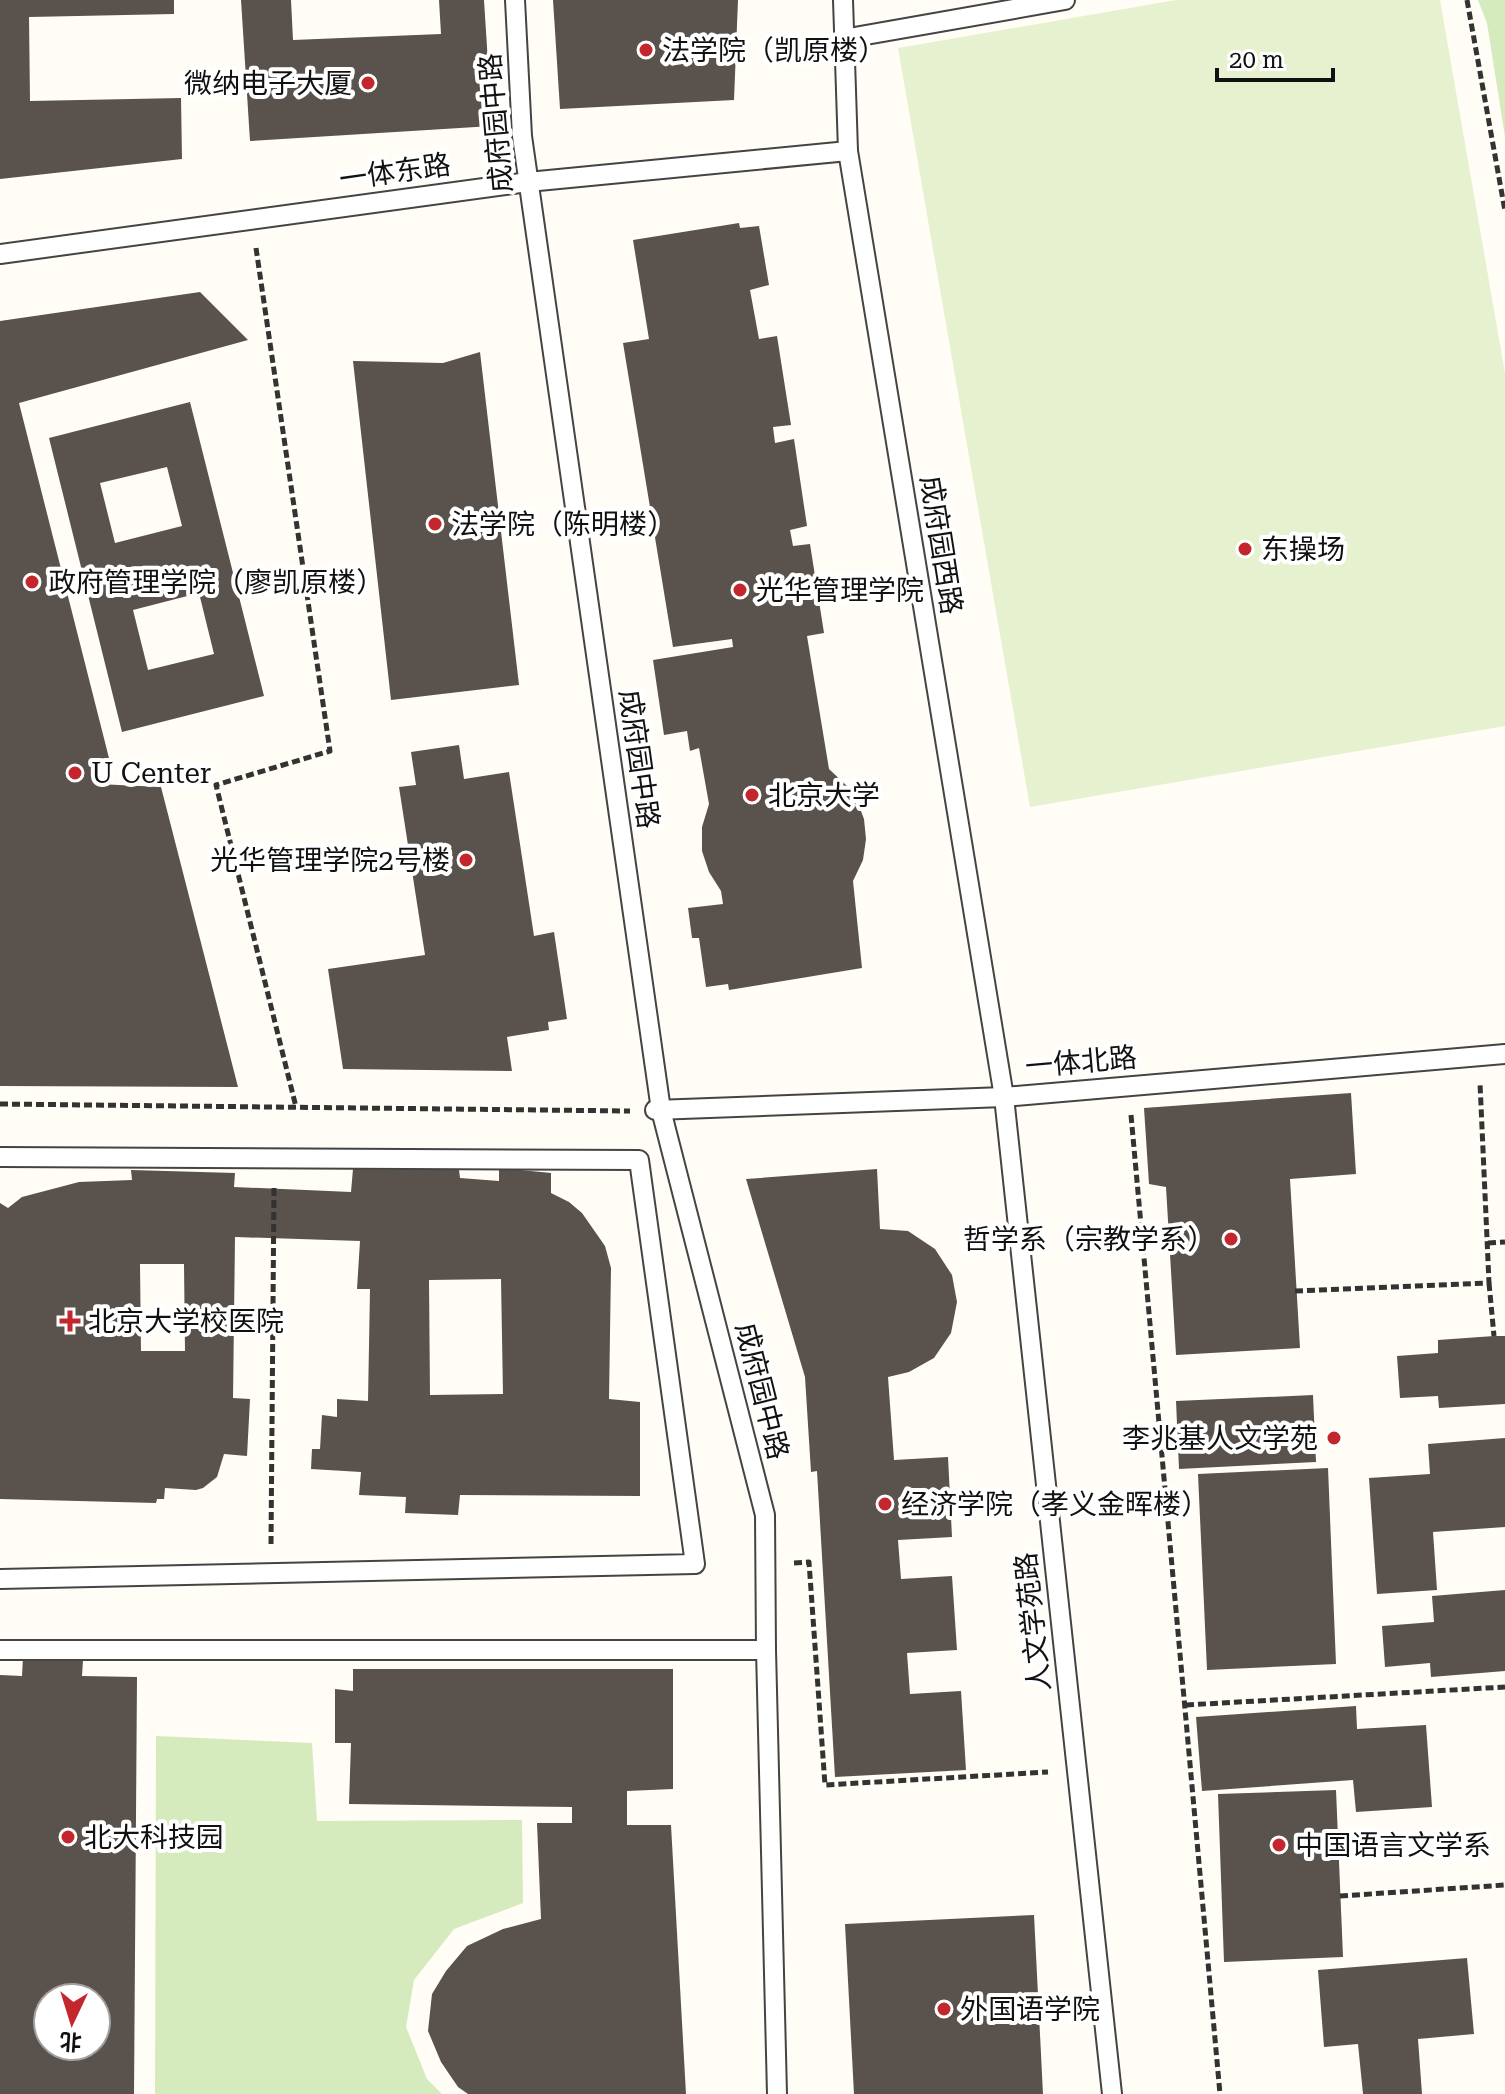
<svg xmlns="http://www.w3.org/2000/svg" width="1505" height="2094" viewBox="0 0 1505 2094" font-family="'Roboto Serif','Noto Sans SC',serif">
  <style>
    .green { fill: #d5ebbd }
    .pitch { fill: #e6f2cf }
    .building { fill: #5a524d; fill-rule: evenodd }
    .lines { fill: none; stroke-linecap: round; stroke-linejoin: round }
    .service-casing { stroke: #444; stroke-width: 22 }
    .path { stroke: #333; stroke-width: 5; stroke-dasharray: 8 4; stroke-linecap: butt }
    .service { stroke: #fff; stroke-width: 18 }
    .poi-dot { fill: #c4262e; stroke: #fff; stroke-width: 3 }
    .labels { text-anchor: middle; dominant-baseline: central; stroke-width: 8; stroke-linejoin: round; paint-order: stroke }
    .poi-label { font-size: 28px; fill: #111; stroke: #fff; text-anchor: start }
    .street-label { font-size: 28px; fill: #111; stroke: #fff }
  </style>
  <rect width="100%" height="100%" fill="#fffdf5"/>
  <g class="green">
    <polygon points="1478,0 1505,0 1505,137 1487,23"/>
    <polygon points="156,1736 312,1743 317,1821 522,1820 523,1903 454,1929 414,1980 406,2027 427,2079 442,2094 155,2094"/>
  </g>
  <polygon class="pitch" points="1176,0 1440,0 1505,373 1505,726 1030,807 898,48"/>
  <g class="building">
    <polygon points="0,0 174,0 174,14 29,17 30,101 181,98 182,159 0,179"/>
    <polygon points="241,0 291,0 293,40 441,34 439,0 484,0 492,126 250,141"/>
    <polygon points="553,0 738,0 734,100 560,109"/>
    <polygon points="739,223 740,228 759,226 769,285 750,290 759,339 777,336 791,425 773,427 775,443 794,439 807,526 790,530 793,546 810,544 824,633 807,636 829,769 847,786 857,801 864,819 866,839 863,860 853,881 862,968 729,990 728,984 706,987 699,938 692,938 688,908 723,904 721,891 709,872 702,851 702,827 709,804 699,748 690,751 687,731 664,735 653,660 733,647 732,639 673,647 623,343 649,339 633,240"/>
    <polygon points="200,292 248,340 19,403 110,762 99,762 98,784 161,787 238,1087 0,1086 0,321"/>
    <polygon points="480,352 519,685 391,700 353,361 443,363"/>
    <path d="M190,402L264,696L122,732L49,438ZM167,467L182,526L115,543L100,483ZM199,593L214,654L148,670L133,610Z"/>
    <polygon points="459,745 464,779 509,772 534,936 554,932 567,1019 548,1022 549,1030 507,1037 512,1071 343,1069 328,969 425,955 399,787 416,785 411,752"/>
    <polygon points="1351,1093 1356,1174 1290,1179 1300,1348 1176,1355 1166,1187 1149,1184 1144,1108"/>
    <path d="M499,1168L551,1173V1193L569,1202L582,1213L605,1246L611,1268L609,1399L640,1402V1496L460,1495L458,1515L405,1513L406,1497L359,1495L361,1472L311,1469L312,1449H320L322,1415L337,1417V1399L368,1401L370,1289H357L360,1241L235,1237L233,1398L250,1399L247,1456L224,1454L217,1477L203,1488L196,1490L165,1488L164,1499H157L156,1503L0,1499V1203L8,1208L22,1197L79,1182L132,1180L131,1170L235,1173L234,1187L351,1192L353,1169L459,1170L460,1178L499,1181ZM140,1264H184L185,1351H141ZM501,1279L503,1394L430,1395L429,1280Z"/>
    <polygon points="877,1169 880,1229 908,1231 935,1249 952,1275 957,1302 951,1333 934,1358 909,1372 888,1377 894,1460 948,1457 952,1537 898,1540 901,1579 952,1576 957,1650 907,1653 910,1694 961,1691 966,1770 835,1777 817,1471 811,1472 805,1377 746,1179"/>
    <polygon points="1494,1336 1505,1336 1505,1404 1439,1408 1438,1396 1400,1398 1397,1356 1438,1353 1438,1340"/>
    <polygon points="1313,1395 1316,1462 1179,1469 1176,1401"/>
    <polygon points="1505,1438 1505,1527 1433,1532 1437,1590 1377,1594 1369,1478 1430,1474 1428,1444"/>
    <polygon points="1328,1468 1336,1664 1207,1670 1198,1474"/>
    <polygon points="1505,1590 1505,1671 1431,1677 1430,1663 1385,1667 1382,1626 1434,1622 1432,1596"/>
    <path d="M23,1657L83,1660L82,1676L137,1677L134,2094H0V1675L22,1676ZM48,1998H96V2046H48Z"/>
    <polygon points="353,1669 673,1669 673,1789 627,1791 627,1825 671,1825 686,2094 468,2094 458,2087 441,2062 428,2031 432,1994 446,1971 467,1946 503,1929 541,1919 537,1823 572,1823 572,1807 349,1804 351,1743 335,1743 335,1689 353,1691"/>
    <polygon points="1356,1706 1357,1729 1426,1725 1432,1807 1356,1812 1353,1780 1202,1791 1196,1717"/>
    <polygon points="1336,1790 1343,1957 1224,1962 1218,1794"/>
    <polygon points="1034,1915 1043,2094 854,2094 845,1924"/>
    <polygon points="1467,1958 1474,2034 1418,2039 1422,2094 1363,2094 1358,2044 1324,2047 1318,1970"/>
  </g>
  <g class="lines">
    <g class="service-casing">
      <g id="service">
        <polyline points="515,0 522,136 661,1110 765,1515 766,1650 777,2094"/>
        <polyline points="843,0 848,151 1004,1097 1112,2094"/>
        <polyline points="843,39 1065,0"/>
        <polyline points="0,254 528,182 848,151"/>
        <polyline points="655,1110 1004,1097 1505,1054"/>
        <polyline points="0,1157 639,1160 695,1564 0,1579"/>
        <polyline points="0,1650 766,1650"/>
      </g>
    </g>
    <g class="path">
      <polyline points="1467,0 1505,211"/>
      <polyline points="256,248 330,751 216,785 296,1107"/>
      <polyline points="0,1104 630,1111"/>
      <polyline points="1131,1115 1220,2094"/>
      <polyline points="1488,1243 1505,1242"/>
      <polyline points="1489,1283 1494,1336"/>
      <polyline points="1295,1291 1489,1283 1480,1083"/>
      <polyline points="271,1544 274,1186"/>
      <polyline points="794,1563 809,1562 825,1785 1048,1772"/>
      <polyline points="1186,1705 1505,1687"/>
      <polyline points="1340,1896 1505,1885"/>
    </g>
    <use href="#service" class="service"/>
  </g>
  <g class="poi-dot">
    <circle cx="646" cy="50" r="8"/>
    <circle cx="368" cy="83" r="8"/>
    <circle cx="435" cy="524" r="8"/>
    <circle cx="1245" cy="549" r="8"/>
    <circle cx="32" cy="582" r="8"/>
    <circle cx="740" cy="590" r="8"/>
    <circle cx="75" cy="773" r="8"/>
    <circle cx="752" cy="795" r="8"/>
    <circle cx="466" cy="860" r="8"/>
    <circle cx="1231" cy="1239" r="8"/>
    <path d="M66 1309h8v8h8v8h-8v8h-8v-8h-8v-8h8z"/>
    <circle cx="1334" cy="1438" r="8"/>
    <circle cx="885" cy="1504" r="8"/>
    <circle cx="68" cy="1837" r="8"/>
    <circle cx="1279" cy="1845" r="8"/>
    <circle cx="944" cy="2009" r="8"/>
  </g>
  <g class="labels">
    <g class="poi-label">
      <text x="662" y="50">法学院（凯原楼）</text>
      <text x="352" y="83" text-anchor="end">微纳电子大厦</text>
      <text x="451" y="524">法学院（陈明楼）</text>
      <text x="1261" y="549">东操场</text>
      <text x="48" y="582">政府管理学院（廖凯原楼）</text>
      <text x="756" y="590">光华管理学院</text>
      <text x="91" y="773">U Center</text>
      <text x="768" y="795">北京大学</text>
      <text x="450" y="860" text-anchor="end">光华管理学院2号楼</text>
      <text x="1215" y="1239" text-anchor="end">哲学系（宗教学系）</text>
      <text x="88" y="1321">北京大学校医院</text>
      <text x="1318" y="1438" text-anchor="end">李兆基人文学苑</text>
      <text x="901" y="1504">经济学院（孝义金晖楼）</text>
      <text x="84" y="1837">北大科技园</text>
      <text x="1295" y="1845">中国语言文学系</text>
      <text x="960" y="2009">外国语学院</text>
    </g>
    <g class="street-label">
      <text transform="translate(496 123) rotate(-95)">成府园中路</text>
      <text transform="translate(395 172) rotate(-8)">一体东路</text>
      <text transform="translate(941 545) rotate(81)">成府园西路</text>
      <text transform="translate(639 759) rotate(82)">成府园中路</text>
      <text transform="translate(1081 1062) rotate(-5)">一体北路</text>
      <text transform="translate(762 1391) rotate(76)">成府园中路</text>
      <text transform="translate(1033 1622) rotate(-96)">人文学苑路</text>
    </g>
  </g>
  <g transform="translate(72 2022) rotate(184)"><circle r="38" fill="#ffffff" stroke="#a0a0a0" stroke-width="2"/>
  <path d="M0-6L14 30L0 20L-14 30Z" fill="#c4262e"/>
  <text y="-12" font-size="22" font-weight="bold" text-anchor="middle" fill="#111111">北</text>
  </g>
  <path d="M1217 68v12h116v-12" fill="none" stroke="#111111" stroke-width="4"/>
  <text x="1229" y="68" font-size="24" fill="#111111" stroke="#ffffff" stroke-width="6" paint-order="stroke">20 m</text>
</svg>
